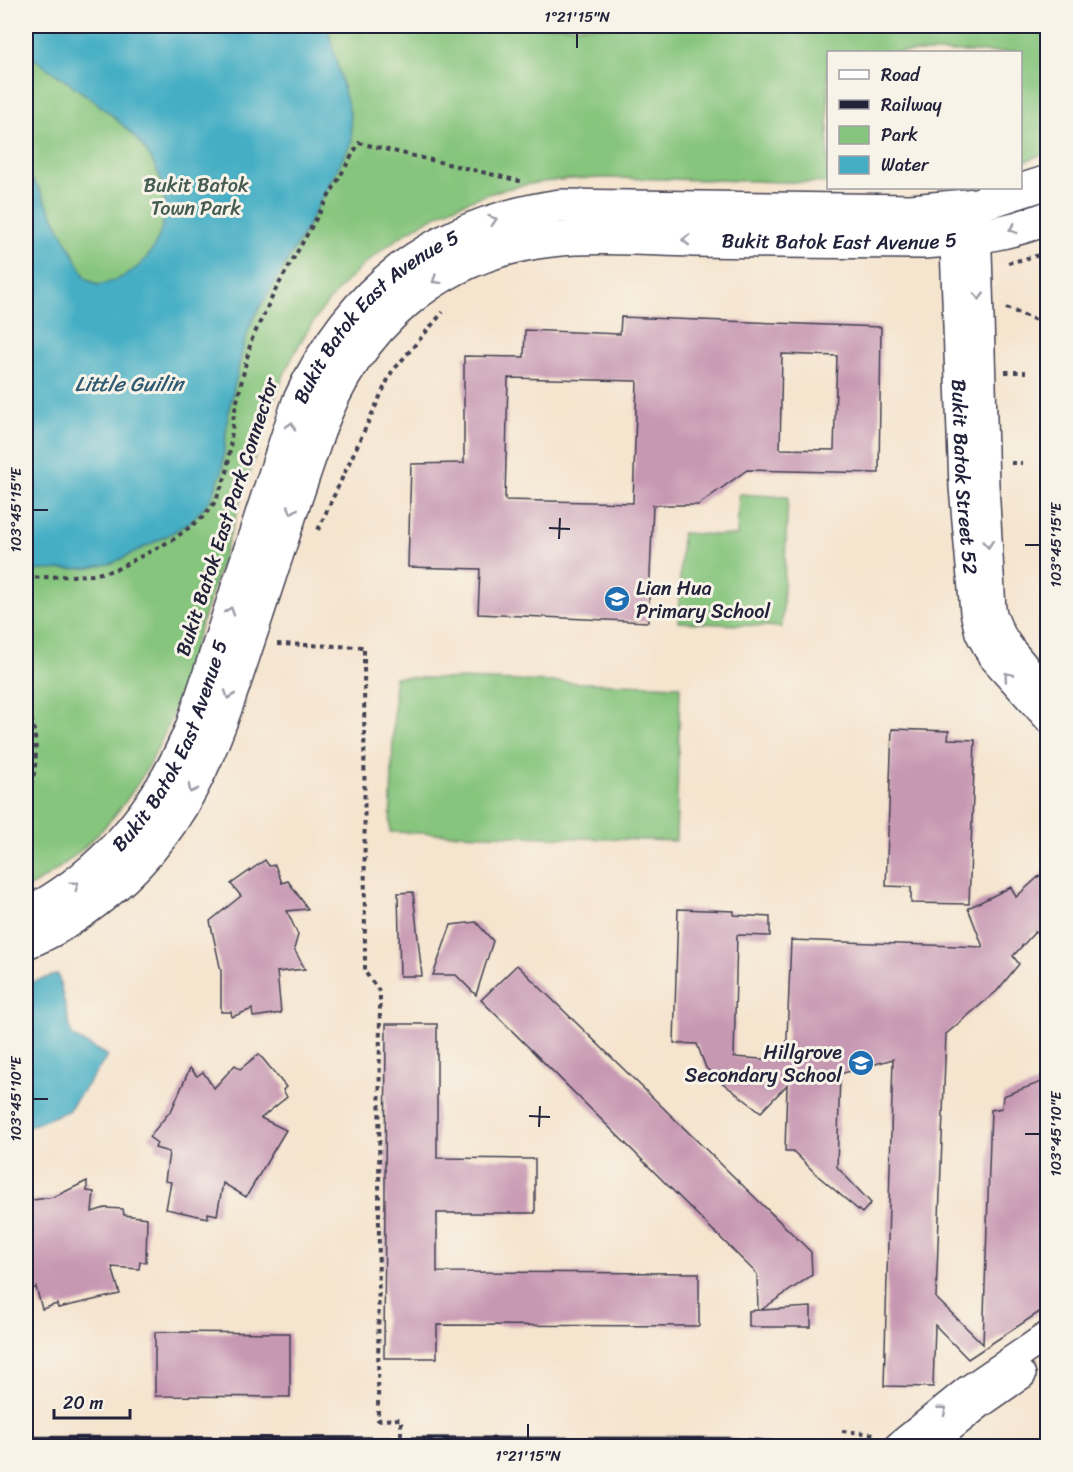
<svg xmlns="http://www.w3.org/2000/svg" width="1073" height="1472" viewBox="0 0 1073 1472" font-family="Sriracha,sans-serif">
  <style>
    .green { fill: #86c57d; stroke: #54745c; stroke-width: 1.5 }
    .water { fill: #45aec4; stroke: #346880; stroke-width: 1.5 }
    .building { fill: #c798b2; fill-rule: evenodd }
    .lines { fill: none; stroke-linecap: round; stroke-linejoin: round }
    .street-casing { stroke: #423f51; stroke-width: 30 }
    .secondary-casing { stroke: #423f51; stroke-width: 36 }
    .path { stroke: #423f51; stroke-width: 4; stroke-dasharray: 4.5 4.5; stroke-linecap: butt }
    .street { stroke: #fff; stroke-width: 27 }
    .secondary { stroke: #fff; stroke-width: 33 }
    .rail { stroke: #22223b; stroke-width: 4.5 }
    .oneway { stroke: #9c9ca7 }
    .ticks { fill: none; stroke: #22223b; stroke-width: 2 }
    .labels { text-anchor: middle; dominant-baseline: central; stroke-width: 6; stroke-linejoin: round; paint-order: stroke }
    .park-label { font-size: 20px; fill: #455b52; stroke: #f7f3e8 }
    .street-label { font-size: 20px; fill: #22223b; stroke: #f7f3e8 }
    .poi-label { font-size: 20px; fill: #22223b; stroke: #f7f3e8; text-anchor: start }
    .water-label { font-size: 21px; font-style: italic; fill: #305a72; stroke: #f7f3e8 }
    .neatline { fill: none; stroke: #22223b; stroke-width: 2 }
    .ticks-label { font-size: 15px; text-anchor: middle; fill: #22223b }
  </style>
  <rect width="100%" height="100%" fill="#f7f3e8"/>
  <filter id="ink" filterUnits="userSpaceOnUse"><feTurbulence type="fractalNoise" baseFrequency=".0167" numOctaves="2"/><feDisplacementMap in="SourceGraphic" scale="12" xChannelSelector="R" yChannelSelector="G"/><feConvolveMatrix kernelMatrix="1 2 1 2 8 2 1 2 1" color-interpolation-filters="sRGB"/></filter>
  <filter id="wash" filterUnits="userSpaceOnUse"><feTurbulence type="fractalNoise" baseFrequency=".008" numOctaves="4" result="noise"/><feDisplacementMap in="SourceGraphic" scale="24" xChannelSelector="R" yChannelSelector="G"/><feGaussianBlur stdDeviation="1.35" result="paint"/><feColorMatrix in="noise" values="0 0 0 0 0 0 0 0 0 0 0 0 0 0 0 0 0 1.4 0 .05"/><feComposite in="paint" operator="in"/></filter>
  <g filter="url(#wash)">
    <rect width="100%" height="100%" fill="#f5e4ce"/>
    <g class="green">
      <path d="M26,26H1047V152L1021,163L1020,52H828V183C773,182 717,180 661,179C622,178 582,176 543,182C438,196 338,264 291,360C267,409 254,462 237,513C215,581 194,648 172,715C144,789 95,851 26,889Z"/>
      <polygon points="739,494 788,497 782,627 678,622 682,533 737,536"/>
      <polygon points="395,677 680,686 676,841 390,832"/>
    </g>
    <g class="water">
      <path d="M26,26H327L350,113L352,141L301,238L254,317L245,340L228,414L222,472L211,499L190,522L172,533L113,563L90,568L26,571V172L38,187L86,278L97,285C121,282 145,266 155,245C199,154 85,97 26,53Z"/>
      <polygon points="58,974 72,1036 108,1056 68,1111 26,1128 26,984"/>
    </g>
    <g id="blocks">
      <g class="building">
        <path d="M621,317L881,327L879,473L747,470L698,505H653L648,622L478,614L480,569L408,567L411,464L464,463V356L524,357L525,330L620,334ZM782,354L837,356L834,450L780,449ZM508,378L637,381L633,503L505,500Z"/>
        <polygon points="892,729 949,731 948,739 975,740 969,904 911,903 911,887 886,886"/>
        <polygon points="265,860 269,866 275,865 282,883 288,881 308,909 287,911 298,935 294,949 305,969 277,972 281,1013 253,1017 252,1009 232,1017 231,1012 221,1012 221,971 210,921 241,896 231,884"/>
        <polygon points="1047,869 1047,937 1035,932 1013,956 1019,964 997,991 946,1034 936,1298 983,1344 991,1110 1002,1108 1003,1096 1047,1080 1044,1309 968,1359 935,1325 933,1387 884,1386 893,1059 840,1074 837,1167 871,1203 862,1213 818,1176 793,1151 785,1151 787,1085 761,1112 721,1082 706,1068 697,1044 674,1043 678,909 734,911 734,915 770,917 770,936 737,935 734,1057 786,1061 791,940 983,947 968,908 1011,887 1016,897"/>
        <polygon points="413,892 422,976 400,976 398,893"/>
        <polygon points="476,922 493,941 476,995 456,975 433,975 451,925"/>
        <polygon points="517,965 811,1252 812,1275 761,1310 811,1307 811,1327 749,1327 749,1311 758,1310 757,1274 481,1000"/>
        <polygon points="386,1024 437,1024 437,1158 535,1159 535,1213 437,1213 437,1272 699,1273 699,1326 437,1325 437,1358 384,1358"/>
        <polygon points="259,1054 286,1087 283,1090 287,1097 261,1118 286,1130 246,1197 223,1183 217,1215 208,1213 208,1218 166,1209 171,1182 165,1181 169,1152 155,1148 157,1143 149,1137 172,1109 190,1068 197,1076 203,1072 214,1088 235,1065 240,1069"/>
        <polygon points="87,1181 87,1191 94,1192 92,1212 105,1208 123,1209 124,1215 147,1218 146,1262 140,1262 139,1269 112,1267 120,1294 58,1308 57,1304 42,1309 36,1287 26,1295 26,1201 54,1197"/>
        <polygon points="155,1332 290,1333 290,1397 155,1396"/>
      </g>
    </g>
  </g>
  <g filter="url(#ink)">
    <use href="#blocks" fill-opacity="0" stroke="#423f51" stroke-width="1.5"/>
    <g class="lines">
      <g class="street-casing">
        <g id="street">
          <path d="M977,218L985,485L992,610C1000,643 1026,666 1048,692"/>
          <path id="s1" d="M953,219L963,487L974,612L979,633L992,657L1048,719"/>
          <polyline points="898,1446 967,1390 1048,1335"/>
          <polyline points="928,1446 979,1405 1022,1375"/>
        </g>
      </g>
      <g class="secondary-casing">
        <g id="secondary">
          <path id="s2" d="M26,915C105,874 158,810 192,728L299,402C351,288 436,224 560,206L911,211L977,205L1048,182"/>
          <path id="s3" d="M26,942C51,933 75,917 96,901C193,827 216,735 253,626C274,561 296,496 318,432C356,327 437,253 551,240C597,235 645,239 692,240C769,241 847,242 924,242C967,239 1008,234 1048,218"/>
        </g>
      </g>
      <g class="path">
        <polyline points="1008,263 1048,253"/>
        <polyline points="1006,308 1036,320"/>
        <polyline points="1005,372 1026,372"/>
        <polyline points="1011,463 1022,463"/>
        <polyline points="318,530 391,373 443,312"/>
        <polyline points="26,578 92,575 115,570 174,539 204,516 215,502 227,473 234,414 251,341 275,291 359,143 524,182"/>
        <polyline points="277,644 364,647 365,972 380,992 378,1420 401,1419 401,1446"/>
        <path d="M26,701C38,733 40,768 26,799"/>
        <polyline points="842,1431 875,1434"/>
      </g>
      <use href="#street" class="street"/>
      <use href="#secondary" class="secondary"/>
      <polyline class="rail" points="26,1438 730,1439 835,1446"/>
    </g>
    <defs><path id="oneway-chevron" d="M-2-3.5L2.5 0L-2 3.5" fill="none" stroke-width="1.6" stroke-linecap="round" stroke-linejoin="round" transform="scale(1.5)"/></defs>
    <g class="oneway">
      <use href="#oneway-chevron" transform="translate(493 220) rotate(-18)"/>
      <use href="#oneway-chevron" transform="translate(1013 229) rotate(164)"/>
      <use href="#oneway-chevron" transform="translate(686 240) rotate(-179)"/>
      <use href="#oneway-chevron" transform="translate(436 280) rotate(148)"/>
      <use href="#oneway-chevron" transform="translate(979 296) rotate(89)"/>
      <use href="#oneway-chevron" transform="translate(291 426) rotate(-72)"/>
      <use href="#oneway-chevron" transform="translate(292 510) rotate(108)"/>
      <use href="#oneway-chevron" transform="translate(988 544) rotate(86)"/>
      <use href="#oneway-chevron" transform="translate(230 611) rotate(-72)"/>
      <use href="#oneway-chevron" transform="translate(1008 676) rotate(-130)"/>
      <use href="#oneway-chevron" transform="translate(229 695) rotate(109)"/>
      <use href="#oneway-chevron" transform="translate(192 789) rotate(118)"/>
      <use href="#oneway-chevron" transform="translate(75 885) rotate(-37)"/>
      <use href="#oneway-chevron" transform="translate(943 1410) rotate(-39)"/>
    </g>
  </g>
  <path class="ticks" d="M577,48V33M33,510H48M549,528L570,529M559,539L560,518M1025,545H1040M33,1099H48M529,1116L550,1117M539,1127L540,1106M1025,1134H1040M528,1439V1424"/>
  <defs>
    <g id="school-disc" transform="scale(1.35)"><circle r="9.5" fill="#1f6fb2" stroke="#f7f3e8"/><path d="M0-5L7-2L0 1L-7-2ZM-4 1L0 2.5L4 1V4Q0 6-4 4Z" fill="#fff"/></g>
  </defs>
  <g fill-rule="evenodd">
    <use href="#school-disc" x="617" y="599"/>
    <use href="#school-disc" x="861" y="1063"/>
  </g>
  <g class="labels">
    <g class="park-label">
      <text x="196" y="185">Bukit Batok<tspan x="196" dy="23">Town Park</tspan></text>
    </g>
    <g class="street-label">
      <text stroke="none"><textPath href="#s3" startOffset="1216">Bukit Batok East Avenue 5</textPath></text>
      <text stroke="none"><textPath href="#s2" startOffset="716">Bukit Batok East Avenue 5</textPath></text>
      <text stroke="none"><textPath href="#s1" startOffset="258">Bukit Batok Street 52</textPath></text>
      <text transform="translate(227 517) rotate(-72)">Bukit Batok East Park Connector</text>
      <text stroke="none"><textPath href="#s2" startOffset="230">Bukit Batok East Avenue 5</textPath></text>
    </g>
    <g class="poi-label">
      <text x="636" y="588">Lian Hua<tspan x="636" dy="23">Primary School</tspan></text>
      <text x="842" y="1052" text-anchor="end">Hillgrove<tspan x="842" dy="23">Secondary School</tspan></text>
    </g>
    <g class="water-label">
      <text x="129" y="384">Little Guilin</text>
    </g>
  </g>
  <rect width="1073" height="1472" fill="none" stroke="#f7f3e8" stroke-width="66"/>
  <rect x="827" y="51" width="195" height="138" fill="#f7f3e8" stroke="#a29fa3" stroke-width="1.5"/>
  <rect x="839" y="70" width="30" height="9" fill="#ffffff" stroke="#a29fa3" stroke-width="1.5"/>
  <text x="881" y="81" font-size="18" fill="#22223b">Road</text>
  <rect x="839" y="100" width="30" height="9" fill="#22223b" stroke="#a29fa3" stroke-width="1.5"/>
  <text x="881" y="111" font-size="18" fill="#22223b">Railway</text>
  <rect x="839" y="126" width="30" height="18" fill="#86c57d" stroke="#a29fa3" stroke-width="1.5"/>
  <text x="881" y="141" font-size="18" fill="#22223b">Park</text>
  <rect x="839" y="156" width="30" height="18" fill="#45aec4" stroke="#a29fa3" stroke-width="1.5"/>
  <text x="881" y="171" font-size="18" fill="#22223b">Water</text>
  <path d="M54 1409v9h76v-9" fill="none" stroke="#22223b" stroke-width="3"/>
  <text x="63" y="1409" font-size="18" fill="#22223b" stroke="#f7f3e8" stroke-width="4.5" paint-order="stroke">20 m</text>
  <rect x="33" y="33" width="1007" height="1406" class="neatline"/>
  <g class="ticks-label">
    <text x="577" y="22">1°21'15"N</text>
    <text transform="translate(16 510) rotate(-90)" y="5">103°45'15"E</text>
    <text transform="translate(1056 545) rotate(-90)" y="5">103°45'15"E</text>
    <text transform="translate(16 1099) rotate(-90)" y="5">103°45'10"E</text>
    <text transform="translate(1056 1134) rotate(-90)" y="5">103°45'10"E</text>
    <text x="528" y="1461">1°21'15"N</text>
  </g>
</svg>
